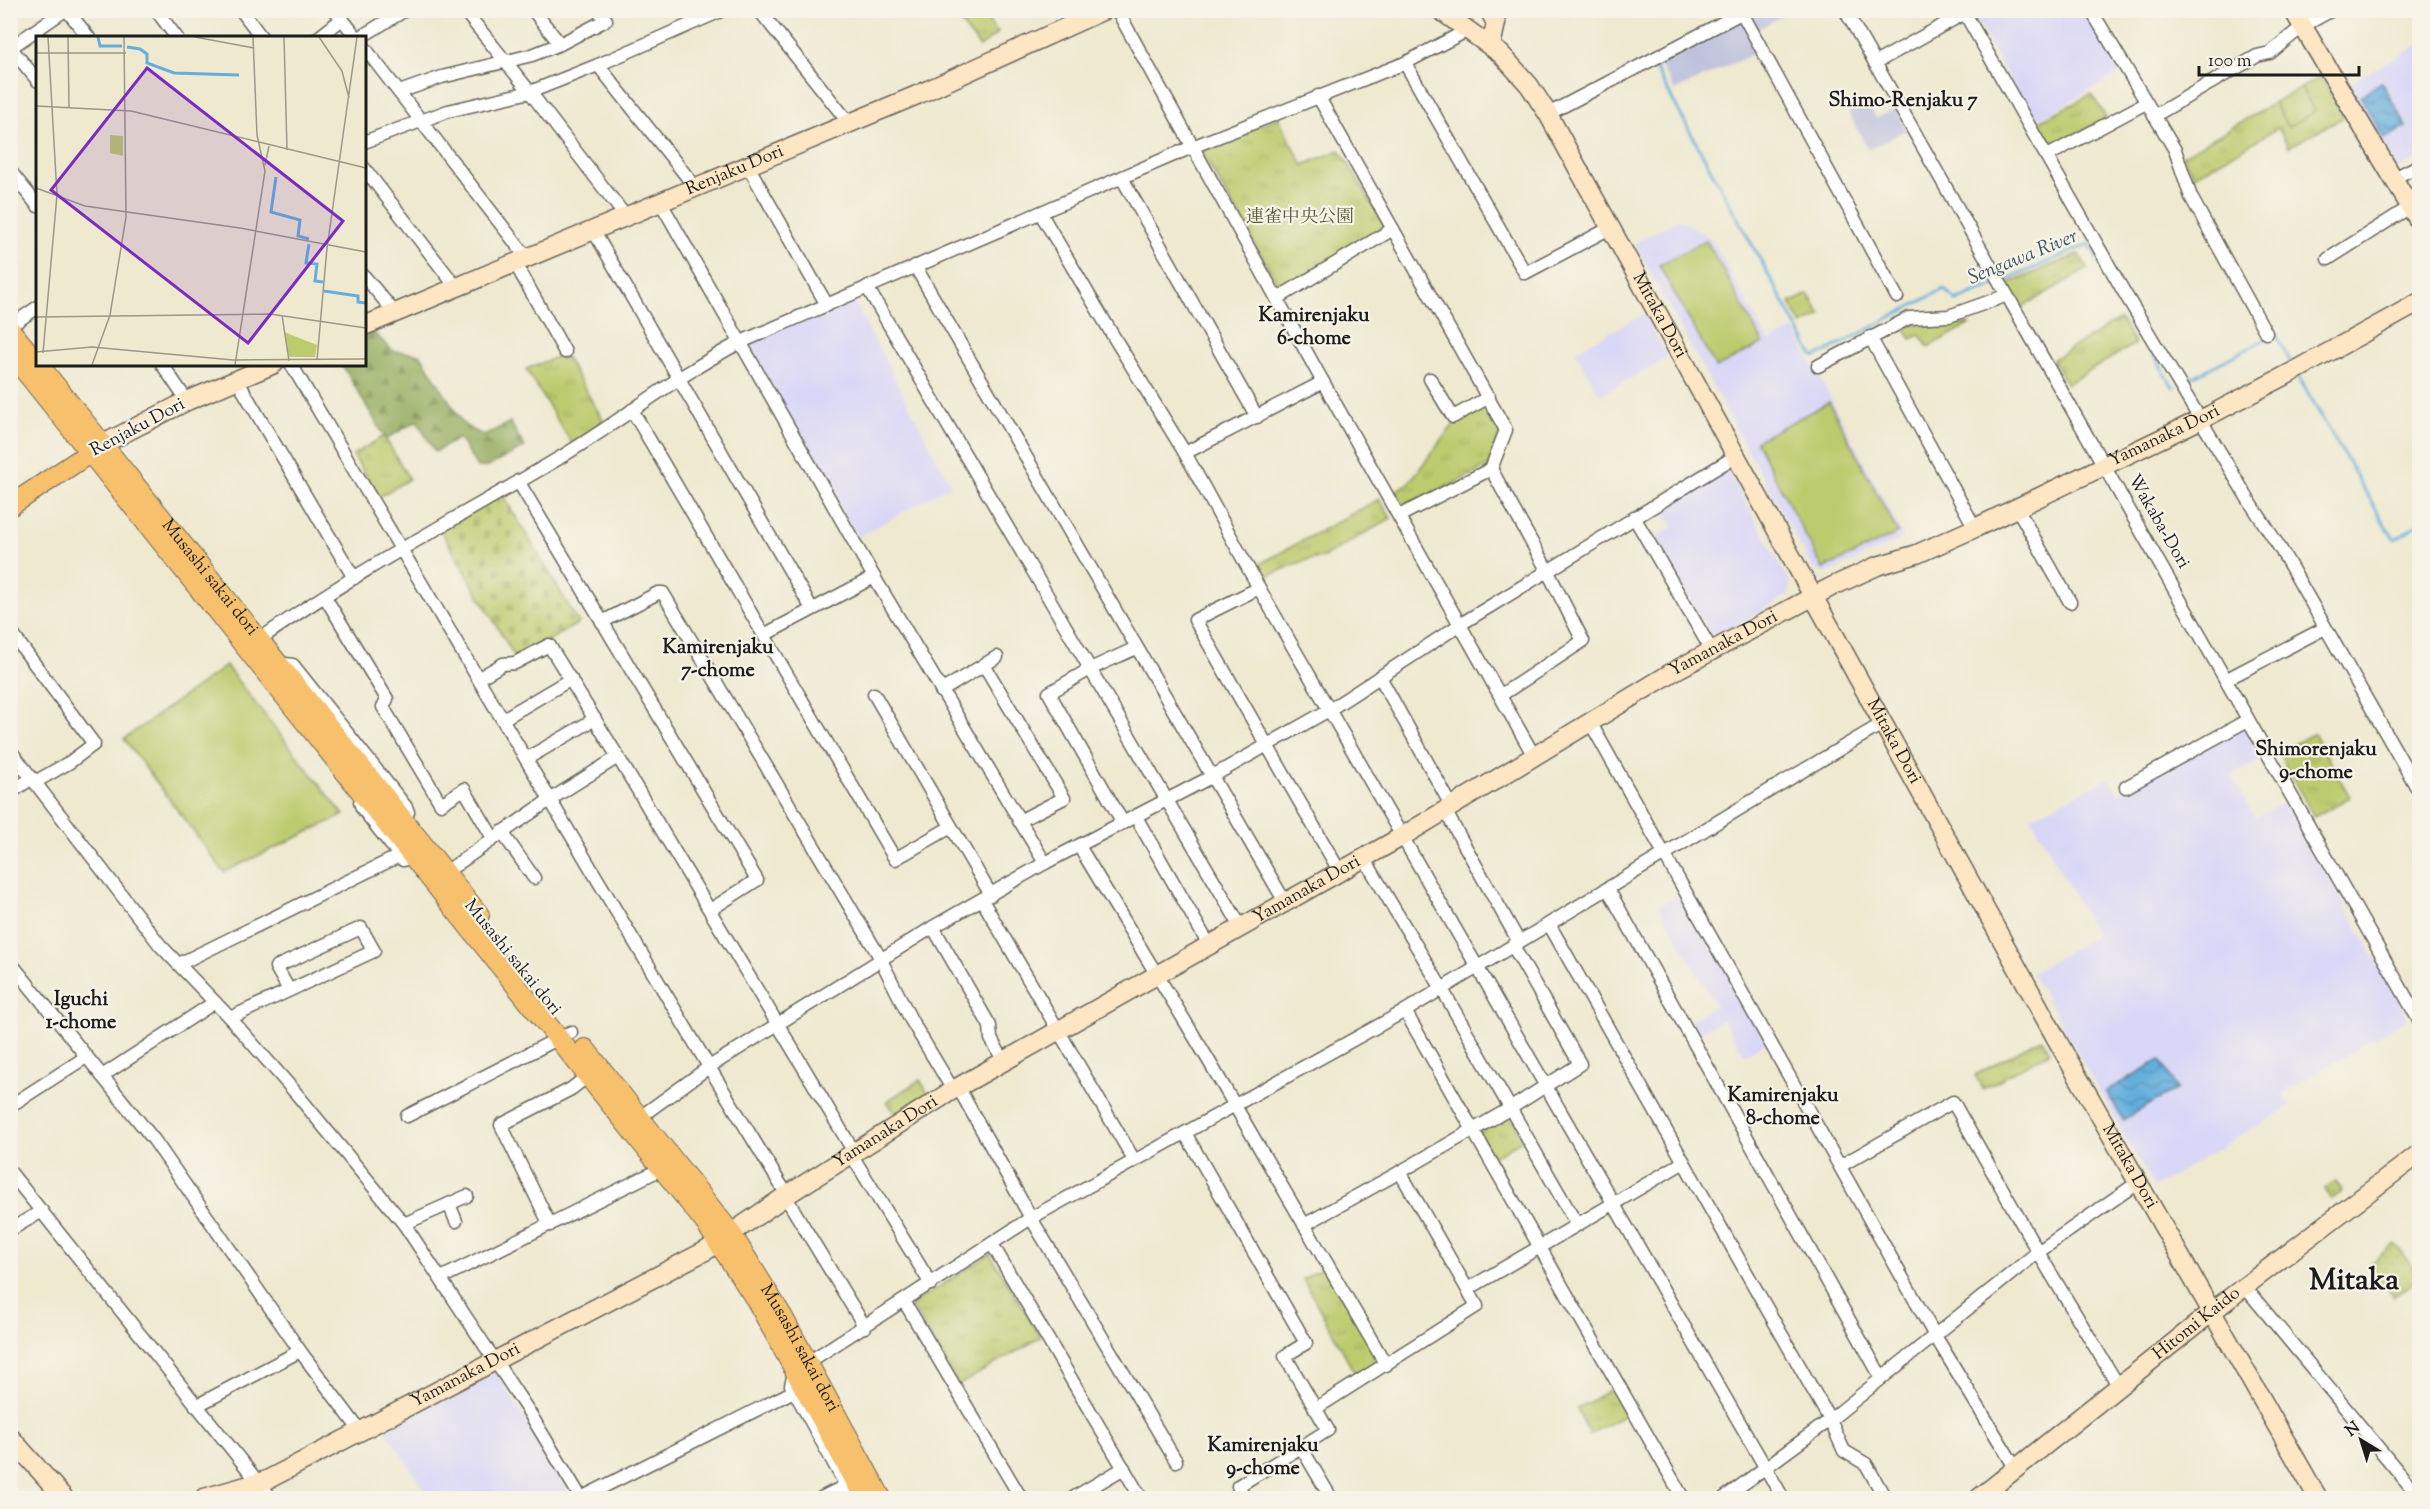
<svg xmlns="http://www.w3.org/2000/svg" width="2430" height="1509" viewBox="0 0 2430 1509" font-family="'Sorts Mill Goudy','Noto Serif JP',serif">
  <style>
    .built { fill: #d9d7f7 }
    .industrial { fill: #c0c2dd }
    .grass { fill: url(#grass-dots); stroke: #6c7444; stroke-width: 1.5 }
    .forest { fill: url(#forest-firs); stroke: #58663e; stroke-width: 1.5 }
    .cemetery { fill: url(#cemetery-stones); stroke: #6c7444; stroke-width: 1.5 }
    .park { fill: url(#park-tufts); stroke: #6c7444; stroke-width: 1.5 }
    .garden { fill: #bccb6d; stroke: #6c7444; stroke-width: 1.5 }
    .water { fill: url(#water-waves); stroke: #40657c; stroke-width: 1.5 }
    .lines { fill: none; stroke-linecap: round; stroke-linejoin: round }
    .stream { stroke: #63aedc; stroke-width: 3 }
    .street-casing { stroke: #66645b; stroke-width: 15 }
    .secondary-casing { stroke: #66645b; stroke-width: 21 }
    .primary-casing { stroke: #66645b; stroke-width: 22 }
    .street { stroke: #fff; stroke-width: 12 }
    .secondary { stroke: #fce6c4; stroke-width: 18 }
    .primary { stroke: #f7c06c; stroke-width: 20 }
    .labels { text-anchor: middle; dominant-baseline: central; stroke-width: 4.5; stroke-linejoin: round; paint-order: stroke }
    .street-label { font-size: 18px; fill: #1c1c1c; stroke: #f7f3e8 }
    .park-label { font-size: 18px; fill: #545938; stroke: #f7f3e8 }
    .neighbourhood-label { font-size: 20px; font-weight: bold; fill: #1c1c1c; stroke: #f7f3e8 }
    .water-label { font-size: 20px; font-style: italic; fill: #385669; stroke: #f7f3e8 }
    .town-label { font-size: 30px; font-weight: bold; fill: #1c1c1c; stroke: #f7f3e8 }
    .inset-river { fill: none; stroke: #63aedc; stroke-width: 3 }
    .inset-road { fill: none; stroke: #9b9788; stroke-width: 1.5 }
    .view { fill: #7b2cbf; fill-opacity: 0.15; stroke: #7b2cbf; stroke-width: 3 }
    .inset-edge { fill: none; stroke: #1c1c1c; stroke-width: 3 }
  </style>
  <defs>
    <pattern id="grass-dots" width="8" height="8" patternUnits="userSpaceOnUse" patternTransform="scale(1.5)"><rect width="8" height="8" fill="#bccb6d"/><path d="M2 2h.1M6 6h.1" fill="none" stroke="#a1ae5e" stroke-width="1.8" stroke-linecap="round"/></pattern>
    <pattern id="forest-firs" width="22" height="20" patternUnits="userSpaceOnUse" patternTransform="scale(1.5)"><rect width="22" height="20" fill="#95af60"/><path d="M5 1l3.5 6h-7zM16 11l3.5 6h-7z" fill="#798e4e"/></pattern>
    <pattern id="cemetery-stones" width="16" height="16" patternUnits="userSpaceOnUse" patternTransform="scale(1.5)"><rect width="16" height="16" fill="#bccb6d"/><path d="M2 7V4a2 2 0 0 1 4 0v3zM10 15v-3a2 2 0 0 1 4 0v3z" fill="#a1ae5e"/></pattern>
    <pattern id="park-tufts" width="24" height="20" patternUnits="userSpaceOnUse" patternTransform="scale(1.5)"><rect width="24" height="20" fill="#bccb6d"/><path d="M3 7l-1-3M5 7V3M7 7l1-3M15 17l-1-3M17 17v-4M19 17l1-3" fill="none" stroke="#a1ae5e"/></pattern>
    <pattern id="water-waves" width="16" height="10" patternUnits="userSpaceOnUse" patternTransform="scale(1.5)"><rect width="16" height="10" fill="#63aedc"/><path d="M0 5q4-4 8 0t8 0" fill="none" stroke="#518db2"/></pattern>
  </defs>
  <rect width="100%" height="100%" fill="#f7f3e8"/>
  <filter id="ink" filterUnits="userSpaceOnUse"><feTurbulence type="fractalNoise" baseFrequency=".0167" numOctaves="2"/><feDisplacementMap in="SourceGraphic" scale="12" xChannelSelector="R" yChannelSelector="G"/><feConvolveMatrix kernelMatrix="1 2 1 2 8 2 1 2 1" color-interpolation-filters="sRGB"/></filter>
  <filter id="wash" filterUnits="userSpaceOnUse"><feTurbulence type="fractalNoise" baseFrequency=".008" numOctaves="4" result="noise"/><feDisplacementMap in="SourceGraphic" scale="24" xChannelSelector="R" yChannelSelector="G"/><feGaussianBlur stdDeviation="1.35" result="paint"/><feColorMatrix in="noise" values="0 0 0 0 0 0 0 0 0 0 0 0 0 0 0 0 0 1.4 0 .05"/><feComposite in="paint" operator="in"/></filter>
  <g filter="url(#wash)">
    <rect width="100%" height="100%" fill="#efe9d0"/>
    <g class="built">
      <polygon points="1971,11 2085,11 2120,73 2034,122"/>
      <polygon points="2419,45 2419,158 2395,171 2347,84"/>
      <polygon points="1679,219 1712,239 1769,342 1794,329 1904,538 1827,573 1814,570 1634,243"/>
      <polygon points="852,298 951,485 857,538 747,341"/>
      <polygon points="1644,314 1668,358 1600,395 1575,351"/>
      <polygon points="1727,468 1790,583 1789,594 1713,639 1654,538 1673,527 1661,506"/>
      <polygon points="2243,725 2262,759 2231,775 2255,818 2287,801 2408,1018 2283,1093 2291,1106 2154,1187 2032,973 2096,936 2031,817 2109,778 2119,794 2164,767"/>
      <polygon points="1682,893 1767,1042 1744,1055 1723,1020 1695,1034 1688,1021 1716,1006 1659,906"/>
      <polygon points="495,1370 572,1498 429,1498 385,1429"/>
    </g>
    <g class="industrial">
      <polygon points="1751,11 1780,11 1783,15 1749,34 1757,52 1674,91 1659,62"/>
      <polygon points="1866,100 1876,118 1896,109 1906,130 1868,150 1848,111"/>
      <polygon points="2419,1462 2419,1487 2407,1472"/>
    </g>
    <polygon class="grass" points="2395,1244 2420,1277 2394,1297 2369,1265"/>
    <polygon class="forest" points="371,330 393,351 420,354 464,425 484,436 510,422 525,447 487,467 477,467 459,438 435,452 417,421 386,439 342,365 364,364 365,333"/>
    <polygon class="cemetery" points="501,492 579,623 516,659 440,529"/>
    <g class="park">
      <polygon points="965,10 980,11 998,33 980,47 956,17"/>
      <polygon points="2321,77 2344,117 2289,147 2278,128 2194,176 2182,156 2274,103 2288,127 2315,111 2301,88"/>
      <polygon points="2092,94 2106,118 2050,148 2036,123"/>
      <polygon points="1278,117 1303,165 1340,150 1387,229 1282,291 1201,151"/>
      <polygon points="2079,254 2088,269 2020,308 2007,284"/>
      <polygon points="2120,319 2135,344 2067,384 2052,360"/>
      <polygon points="1970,324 1928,347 1920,335 1911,339 1903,325"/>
      <polygon points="564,354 602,418 602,424 572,444 526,369"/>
      <polygon points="1486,403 1500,430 1490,465 1401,511 1391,493 1408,484 1457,420"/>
      <polygon points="384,436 409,479 379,497 353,455"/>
      <polygon points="1379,499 1391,518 1324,557 1303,561 1265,577 1258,565"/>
      <polygon points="2314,733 2350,797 2314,817 2279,753"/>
      <polygon points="2042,1038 2050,1052 1983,1089 1975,1075"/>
      <polygon points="920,1080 928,1093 895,1114 887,1101"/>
      <polygon points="1509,1114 1524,1139 1491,1158 1477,1133"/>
      <polygon points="2335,1181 2342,1191 2331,1199 2325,1189"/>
      <polygon points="990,1254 1041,1337 959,1385 911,1305"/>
      <polygon points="1327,1265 1386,1365 1359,1380 1303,1279"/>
      <polygon points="1613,1388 1627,1414 1590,1434 1577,1409"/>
    </g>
    <g class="garden">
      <polygon points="2301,88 2315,111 2288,127 2274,103"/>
      <polygon points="1706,240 1763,343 1716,368 1659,265"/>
      <polygon points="1808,294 1821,315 1802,325 1790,303"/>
      <polygon points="1829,402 1898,533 1823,569 1756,441"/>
      <polygon points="226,666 344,815 224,872 124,739"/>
    </g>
    <g class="water">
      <polygon points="2381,82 2407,127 2384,139 2360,96"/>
      <polygon points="2160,1060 2177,1089 2123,1120 2106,1091"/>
    </g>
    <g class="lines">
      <g class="stream">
        <polyline points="1653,64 1813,356 1816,357 1944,289 1956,301 1996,284"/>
        <polyline points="2002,282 2089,244 2173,387 2175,386"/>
        <polyline points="2298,376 2388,530 2395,539 2420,523"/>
        <polyline points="2181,383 2274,335 2277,336 2292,365"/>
      </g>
    </g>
  </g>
  <g filter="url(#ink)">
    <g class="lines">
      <g class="street-casing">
        <g id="street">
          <polyline points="67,10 89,38"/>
          <polyline points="156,10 177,38"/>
          <polyline points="241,10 262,38"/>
          <polyline points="335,10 357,38"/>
          <polyline points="464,10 530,92 626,217"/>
          <polyline points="533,10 560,44"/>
          <polyline points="759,10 849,123"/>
          <polyline points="1117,10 1323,382 1534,756"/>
          <polyline points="1845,10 2420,1022"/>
          <polyline points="1963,10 2124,292 2248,499 2280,548 2420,793"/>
          <polyline points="2091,10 2175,150 2191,197 2266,333"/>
          <polyline points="1742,13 1897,297"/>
          <polyline points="318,38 342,19"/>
          <polyline points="359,38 405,10"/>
          <polyline points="10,47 38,81"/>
          <polyline points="364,47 527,258"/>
          <polyline points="10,48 65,10"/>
          <polyline points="1405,63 1525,273 1610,228"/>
          <polyline points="1875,63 1965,13"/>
          <polyline points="598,65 696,188"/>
          <polyline points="399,92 442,77 532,55 560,44 606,20 598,10"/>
          <polyline points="1318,96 1506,430 1491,469 1399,516"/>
          <polyline points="1548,114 1747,10"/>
          <polyline points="2154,116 2257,56 2270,53 2303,26 2332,10"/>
          <polyline points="364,142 448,111 530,92 598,65 723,10"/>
          <polyline points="2047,156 2146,103"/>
          <polyline points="748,166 827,305"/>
          <polyline points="364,168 457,288"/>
          <polyline points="10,171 38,206"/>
          <polyline points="2400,175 2420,165"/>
          <polyline points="1122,178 1257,417"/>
          <polyline points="661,203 874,577 1045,863"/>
          <polyline points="1041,214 1115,339 1185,453 1259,588 1783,1498"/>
          <polyline points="593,230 812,609"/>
          <polyline points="2328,259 2410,207"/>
          <polyline points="515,263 565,352"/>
          <polyline points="915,266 1285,902"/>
          <polyline points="364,276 395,313"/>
          <polyline points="867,287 1241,927"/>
          <polyline points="1278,298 1393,229"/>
          <polyline points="10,326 38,307"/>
          <polyline points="1870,337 1975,528"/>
          <polyline points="162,364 187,401"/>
          <polyline points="291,364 709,1067 787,1195"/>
          <polyline points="1818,366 1909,318 1949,316 2005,296"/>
          <polyline points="1430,379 1453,417 1489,397"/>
          <polyline points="237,380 354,578"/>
          <polyline points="632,410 895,859 951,827"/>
          <polyline points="1185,453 1323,382"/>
          <polyline points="1491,469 1547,570 1583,641 1501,695"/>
          <polyline points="518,481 757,880 710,910"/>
          <polyline points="2017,508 2070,602"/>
          <polyline points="1634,517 1712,651"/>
          <polyline points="1259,588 1195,620 1340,872"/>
          <polyline points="325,597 387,699 383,707 441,804 464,789 493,838"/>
          <polyline points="602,622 658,593 663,593 878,954 911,1020 953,1090"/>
          <polyline points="10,631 94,744 70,762 35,782"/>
          <polyline points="764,635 874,577"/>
          <path d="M259,640C353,573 456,519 556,460C619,423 675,376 741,342L1192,147L1405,63L1468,30"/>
          <polyline points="278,663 293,665 406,807 408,812 404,822"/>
          <polyline points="984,665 1064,798 1019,821"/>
          <polyline points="1380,677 1451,805"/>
          <polyline points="479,678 503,664 515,663 549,645 618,757"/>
          <polyline points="2227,679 2325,628"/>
          <polyline points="941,691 997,657"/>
          <polyline points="874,694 991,895"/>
          <polyline points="503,719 571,679"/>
          <polyline points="1590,722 1934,1334 2016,1469"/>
          <polyline points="10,750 160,945 230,1018 295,1092 404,1224 529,1412 581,1498"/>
          <polyline points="526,759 595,719"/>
          <polyline points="2126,787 2248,720"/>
          <polyline points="10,793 32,778"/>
          <polyline points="365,795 360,802 362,808 403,860"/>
          <polyline points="1444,809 1519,942"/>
          <polyline points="1136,817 1209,945"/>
          <polyline points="1123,823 1049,693 1090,669 1136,648"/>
          <polyline points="502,832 534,878"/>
          <polyline points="1079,846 1206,1056 1386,1365"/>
          <polyline points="1364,858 1442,989 1577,1225"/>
          <polyline points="440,876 551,799 618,757 854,1152"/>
          <polyline points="1608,889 1881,1377"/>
          <polyline points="982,900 1134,1160"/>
          <polyline points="1549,924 1830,1420 1844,1451 1866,1464 1885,1498"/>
          <polyline points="933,927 990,1026 991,1039 1004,1061"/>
          <polyline points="10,962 154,1140 300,1351 361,1432"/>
          <polyline points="179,964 399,856"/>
          <polyline points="1405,1011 1683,1498"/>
          <polyline points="230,1018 374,951 361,928 276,967 289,990"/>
          <polyline points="102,1076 215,1002"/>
          <polyline points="958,1087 1031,1218 1176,1461"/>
          <polyline points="10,1106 86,1057"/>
          <polyline points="407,1116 571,1032"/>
          <polyline points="640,1117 709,1067 933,927 1045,863 1211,777 1329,710 1461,624 1736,456"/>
          <polyline points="1185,1133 1306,1343 1285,1356 1328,1430 1301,1447 1331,1498"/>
          <polyline points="851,1154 931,1284"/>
          <polyline points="1840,1166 1953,1102 2038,1252 2118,1385"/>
          <polyline points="10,1172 258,1482"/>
          <polyline points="1400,1172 1511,1108 1580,1064 1513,946"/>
          <polyline points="785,1196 865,1327"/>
          <polyline points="449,1204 456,1221"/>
          <polyline points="404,1224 467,1196"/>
          <polyline points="550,1225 501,1125 571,1089 589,1075"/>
          <polyline points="1304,1225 1400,1172 1477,1306 1315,1409"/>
          <polyline points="10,1230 42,1211"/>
          <polyline points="992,1244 1141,1498"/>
          <polyline points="441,1278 663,1168"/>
          <polyline points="2244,1286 2420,1498"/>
          <polyline points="1468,1289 1684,1162"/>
          <polyline points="904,1301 1021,1498"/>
          <polyline points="807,1363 1031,1218 1405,1011 1772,789 1882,724"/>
          <polyline points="795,1370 791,1385 850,1493 865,1498"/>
          <polyline points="196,1406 300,1351"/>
          <polyline points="260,1482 270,1498"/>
          <polyline points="581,1498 794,1391"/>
          <polyline points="821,1498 845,1486"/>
          <polyline points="1073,1498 1124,1468"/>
          <polyline points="1245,1498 1238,1486 1301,1447"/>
          <polyline points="1724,1498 1830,1420 2038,1252 2130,1188 2138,1186"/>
        </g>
      </g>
      <g class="secondary-casing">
        <g id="secondary">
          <path id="s1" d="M1440,10L1501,54L1529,85L1548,114L2062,1049L2318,1498"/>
          <polyline points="1489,10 1496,23 1491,46"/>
          <polyline points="2293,10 2420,223"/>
          <path id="s2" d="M364,326L917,95L1104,10"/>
          <polyline points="103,444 187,401 274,364"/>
          <polyline points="10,1437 64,1498"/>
          <path id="s3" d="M204,1498L267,1480L707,1250L787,1195L953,1090L1403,836L1676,670L1831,587L1877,566L1917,554L1975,528L2210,415L2300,368L2420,302"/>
          <path id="s4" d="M1979,1498L2227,1300L2420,1153"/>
        </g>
      </g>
      <g class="primary-casing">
        <g id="primary">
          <polyline points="10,330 38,364"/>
          <polyline points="10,352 705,1222 757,1301 865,1498"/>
          <path id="s5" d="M38,364L479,915"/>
          <polyline points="10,506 100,446"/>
          <path id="s6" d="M585,1049L730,1232L782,1316L881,1498"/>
        </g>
      </g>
      <use href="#street" class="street"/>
      <use href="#secondary" class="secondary"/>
      <use href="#primary" class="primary"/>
    </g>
  </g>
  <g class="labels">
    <g class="street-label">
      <text stroke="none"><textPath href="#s2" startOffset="402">Renjaku Dori</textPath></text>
      <text stroke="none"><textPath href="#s1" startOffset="382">Mitaka Dori</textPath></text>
      <text transform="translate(138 428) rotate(-28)">Renjaku Dori</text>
      <text stroke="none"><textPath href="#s3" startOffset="2234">Yamanaka Dori</textPath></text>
      <text transform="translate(2158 522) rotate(60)">Wakaba-Dori</text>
      <text stroke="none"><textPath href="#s5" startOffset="274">Musashi sakai dori</textPath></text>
      <text stroke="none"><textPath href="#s3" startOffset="1746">Yamanaka Dori</textPath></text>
      <text stroke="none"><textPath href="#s1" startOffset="868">Mitaka Dori</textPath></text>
      <text stroke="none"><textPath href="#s3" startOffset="1262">Yamanaka Dori</textPath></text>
      <text transform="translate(512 958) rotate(51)">Musashi sakai dori</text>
      <text stroke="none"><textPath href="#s3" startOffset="776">Yamanaka Dori</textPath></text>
      <text stroke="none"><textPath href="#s1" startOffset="1354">Mitaka Dori</textPath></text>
      <text stroke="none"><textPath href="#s4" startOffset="279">Hitomi Kaido</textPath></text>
      <text stroke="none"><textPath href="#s6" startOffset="369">Musashi sakai dori</textPath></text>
      <text stroke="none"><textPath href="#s3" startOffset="290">Yamanaka Dori</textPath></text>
    </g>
    <g class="park-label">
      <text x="1300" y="218">連雀中央公園</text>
    </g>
    <g class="neighbourhood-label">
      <text x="1903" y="101">Shimo-Renjaku 7</text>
      <text x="1314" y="316">Kamirenjaku<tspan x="1314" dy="23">6-chome</tspan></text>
      <text x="718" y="648">Kamirenjaku<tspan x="718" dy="23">7-chome</tspan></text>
      <text x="2316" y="750">Shimorenjaku<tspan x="2316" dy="23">9-chome</tspan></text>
      <text x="81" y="1000">Iguchi<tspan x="81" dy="23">1-chome</tspan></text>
      <text x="1783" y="1096">Kamirenjaku<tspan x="1783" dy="23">8-chome</tspan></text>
      <text x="1263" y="1446">Kamirenjaku<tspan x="1263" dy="23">9-chome</tspan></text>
    </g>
    <g class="water-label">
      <text transform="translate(2023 258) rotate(-22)">Sengawa River</text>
    </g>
    <g class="town-label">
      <text x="2354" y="1281">Mitaka</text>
    </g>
  </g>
  <g transform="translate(36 36)">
    <rect width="330" height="330" fill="#efe9d0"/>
    <path d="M248,296L281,309L279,321H253Z" fill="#bccb6d"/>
    <path d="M74,99L87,100V120L74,117Z" fill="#bccb6d"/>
    <path class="inset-river" d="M62,1L64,10H86M91,11L104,13L111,18V27L138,37L203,39M240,141L235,176L264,184L262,200L273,203M273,208L270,227L281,228L279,245L287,246M288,255L322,260V266L330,267"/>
    <path class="inset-road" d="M32,1L33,71M159,1L218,12M248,1L251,114M283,1L306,35L313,62M0,17H90M0,70L95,75L330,132M229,129L233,110M0,152L49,170L204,192L330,216M246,279L253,325M0,281L234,278L330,292M0,316L56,311L197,324L330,323M7,317L21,159L12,1M281,324L291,212L321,1M56,329L74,279L90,181L88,1M199,329L229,135L221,99L217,1"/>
    <path class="view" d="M111,32L307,185L212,307L15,154Z"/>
    <rect width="330" height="330" class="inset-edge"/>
  </g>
  <rect width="2430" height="1509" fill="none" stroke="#f7f3e8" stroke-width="36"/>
  <g transform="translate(2361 1440) rotate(322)" stroke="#f7f3e8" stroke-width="4.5" paint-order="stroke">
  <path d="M0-4.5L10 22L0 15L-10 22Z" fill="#1c1c1c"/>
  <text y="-9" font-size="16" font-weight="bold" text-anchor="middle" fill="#1c1c1c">N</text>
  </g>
  <path d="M2199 66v9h160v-9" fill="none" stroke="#1c1c1c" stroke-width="3"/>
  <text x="2208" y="66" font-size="18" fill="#1c1c1c" stroke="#f7f3e8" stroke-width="4.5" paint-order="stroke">100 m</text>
</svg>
